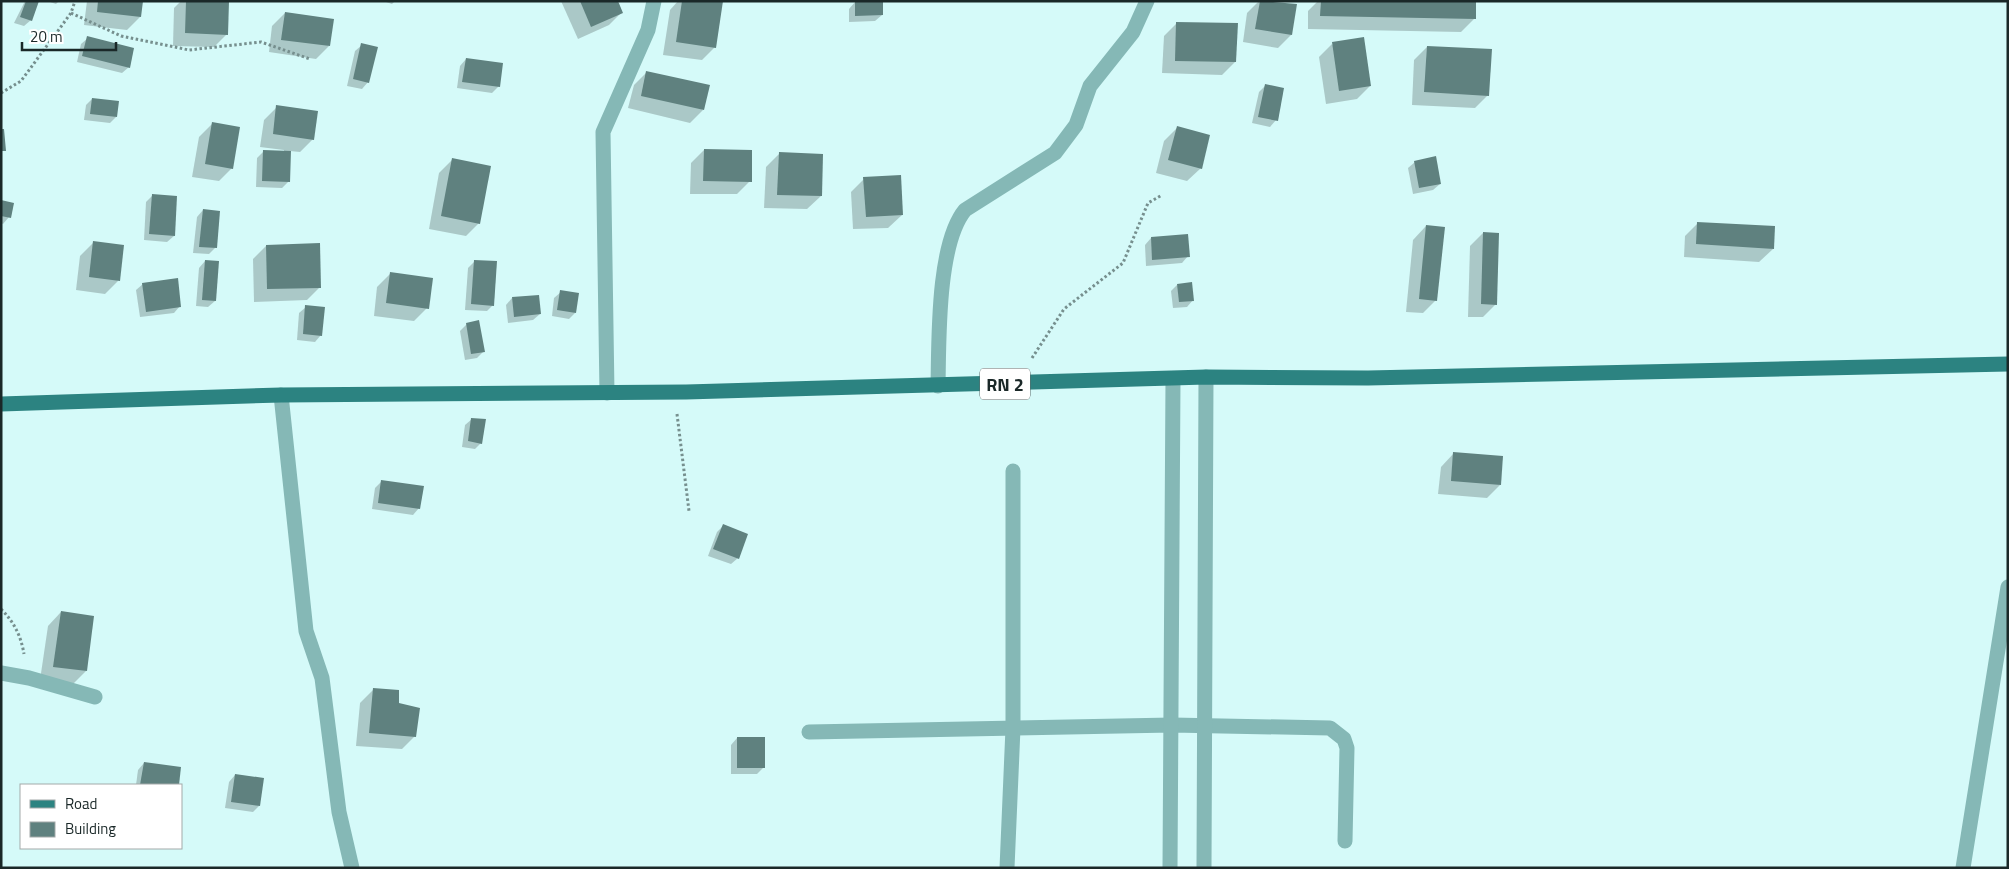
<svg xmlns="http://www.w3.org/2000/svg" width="2009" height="869" viewBox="0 0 2009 869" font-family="'Titillium Web',sans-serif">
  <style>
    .shadow { fill: #0003 }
    .building { fill: #5f817f }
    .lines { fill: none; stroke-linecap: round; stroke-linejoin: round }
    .path { stroke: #768f8e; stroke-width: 3; stroke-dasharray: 2.5 2.5; stroke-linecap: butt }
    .minor { stroke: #85b8b6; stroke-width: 15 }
    .major { stroke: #2c8381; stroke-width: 15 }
    .labels { text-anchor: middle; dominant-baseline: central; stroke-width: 4; stroke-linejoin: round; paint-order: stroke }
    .shield { fill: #fff; stroke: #5f6868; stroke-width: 1 }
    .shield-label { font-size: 18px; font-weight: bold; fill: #1a2828 }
  </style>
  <rect width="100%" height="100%" fill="#d5faf9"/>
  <g class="shadow">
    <polygon points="25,1 35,1 31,20 24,26 14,23"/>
    <polygon points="47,1 59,1 56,4"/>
    <polygon points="87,1 141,1 140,17 127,30 84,25"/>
    <polygon points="181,1 228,1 227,34 214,47 173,46 174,8"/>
    <polygon points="383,1 395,1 392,4"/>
    <polygon points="561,1 617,1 622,12 609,25 578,39"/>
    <polygon points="678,1 721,1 715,47 702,60 663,55 670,10"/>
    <polygon points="1259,1 1296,6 1291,35 1278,48 1243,42 1247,13"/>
    <polygon points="1318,1 1475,1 1474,19 1461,32 1308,29 1308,11"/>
    <polygon points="855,2 882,15 875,21 849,22 849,9"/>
    <polygon points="285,13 329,46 316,59 269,52 272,26"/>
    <polygon points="1177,23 1235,62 1222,75 1162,73 1164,36"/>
    <polygon points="88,38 129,67 122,73 77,62 81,44"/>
    <polygon points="1332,44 1370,86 1357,99 1326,104 1319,57"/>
    <polygon points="362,45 368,82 362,89 347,86 355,51"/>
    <polygon points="1427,47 1488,95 1475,108 1412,105 1414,60"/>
    <polygon points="466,59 499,86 492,93 457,88 460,66"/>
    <polygon points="647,72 703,110 690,123 628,108 634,85"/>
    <polygon points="1266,85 1276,120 1270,127 1252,123 1259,92"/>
    <polygon points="92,99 116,117 110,123 84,120 86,105"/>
    <polygon points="277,107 313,139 300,152 290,151 289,181 282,188 256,187 257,158 264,151 284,152 284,150 260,147 264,120"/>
    <polygon points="212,124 232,168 219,181 192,177 199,137"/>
    <polygon points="1177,128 1201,168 1187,181 1156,173 1164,141"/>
    <polygon points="704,150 750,181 737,194 690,194 691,163"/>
    <polygon points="779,154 821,196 807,209 764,208 766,167"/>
    <polygon points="452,160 479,223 466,236 429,229 439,173"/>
    <polygon points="1415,162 1440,184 1433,190 1413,194 1408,168"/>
    <polygon points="864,179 902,215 888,228 853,229 851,192"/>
    <polygon points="153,195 174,236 167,242 144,240 146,202"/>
    <polygon points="1,201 9,217 3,224 1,223"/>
    <polygon points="203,210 215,248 209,254 193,253 197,217"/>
    <polygon points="1698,223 1773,249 1759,262 1684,257 1685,236"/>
    <polygon points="1426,226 1436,300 1423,313 1406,312 1413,240"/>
    <polygon points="1483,233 1496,304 1483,317 1468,317 1470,246"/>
    <polygon points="1151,238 1188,256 1182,263 1146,266 1145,245"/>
    <polygon points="93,243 118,281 105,294 76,290 80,256"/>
    <polygon points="266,246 320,287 307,300 254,302 253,259"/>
    <polygon points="205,261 215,301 208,307 196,306 199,268"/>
    <polygon points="474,262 493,305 487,311 465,310 468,268"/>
    <polygon points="390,274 427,308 414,321 374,316 377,287"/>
    <polygon points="143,284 180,306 174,313 140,317 136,290"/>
    <polygon points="1177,285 1193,300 1187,307 1173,308 1171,291"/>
    <polygon points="561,292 575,313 569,319 552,316 554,298"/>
    <polygon points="512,298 540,314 533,320 508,323 506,305"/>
    <polygon points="306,307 321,335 315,342 297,340 299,313"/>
    <polygon points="467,324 484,351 477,358 465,360 460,331"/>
    <polygon points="472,419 481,443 475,449 462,447 465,425"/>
    <polygon points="1454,453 1500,485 1487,498 1438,494 1441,467"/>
    <polygon points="381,482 419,508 413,515 372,509 375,488"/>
    <polygon points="723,526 738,558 731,564 708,556 717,532"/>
    <polygon points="61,612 86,671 73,684 40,680 48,626"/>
    <polygon points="373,690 398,704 415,736 402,749 356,746 360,703"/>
    <polygon points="737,738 763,768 757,774 731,774 731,745"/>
    <polygon points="144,763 180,768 177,785 136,785 138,770"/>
    <polygon points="235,775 259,806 253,812 225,808 229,782"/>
  </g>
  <g class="building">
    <polygon points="26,1 39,1 32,21 20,17"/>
    <polygon points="98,1 143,1 141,17 97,12"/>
    <polygon points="186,1 229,1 228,35 185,33"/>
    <polygon points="580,1 618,1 623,13 591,27"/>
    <polygon points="682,1 723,1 716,48 676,42"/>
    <polygon points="855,1 883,1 883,15 855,16"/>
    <polygon points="1260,1 1297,4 1292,35 1255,29"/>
    <polygon points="1321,1 1476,1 1476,19 1320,16"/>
    <polygon points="285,12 334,19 330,46 281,40"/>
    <polygon points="1176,22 1238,23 1236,62 1175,61"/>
    <polygon points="87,36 134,48 130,68 82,56"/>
    <polygon points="1364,37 1371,86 1339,91 1332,42"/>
    <polygon points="361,43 378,47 369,83 353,79"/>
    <polygon points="1427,46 1492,49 1489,96 1424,92"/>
    <polygon points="466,58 503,63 500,87 462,82"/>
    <polygon points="646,71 710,85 704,110 641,96"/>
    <polygon points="1265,84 1284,88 1278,121 1258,117"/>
    <polygon points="92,98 119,101 117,117 90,114"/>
    <polygon points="276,105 318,111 314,140 273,134"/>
    <polygon points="212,122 240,127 233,169 205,164"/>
    <polygon points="1177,126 1210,135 1202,169 1168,160"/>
    <polygon points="1,129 4,129 6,151 1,151"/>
    <polygon points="704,149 752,150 752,182 703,181"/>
    <polygon points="263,150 291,151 290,182 262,181"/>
    <polygon points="779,152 823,154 822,196 777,195"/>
    <polygon points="1436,156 1441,184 1419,188 1414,161"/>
    <polygon points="452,158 491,166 480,224 441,216"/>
    <polygon points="901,175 903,215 866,217 863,177"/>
    <polygon points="152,194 177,196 175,236 149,234"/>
    <polygon points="1,200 14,203 11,218 1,216"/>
    <polygon points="203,209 220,211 217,248 199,247"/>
    <polygon points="1697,222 1775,226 1774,249 1696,244"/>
    <polygon points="1426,225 1445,227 1437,301 1419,299"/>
    <polygon points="1483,232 1499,233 1497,305 1481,304"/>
    <polygon points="1188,234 1190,257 1152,260 1151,237"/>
    <polygon points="93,241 124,245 120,281 89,277"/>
    <polygon points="320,243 321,288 267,289 266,245"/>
    <polygon points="205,260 219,261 216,301 202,300"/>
    <polygon points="474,260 497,261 494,306 471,304"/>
    <polygon points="390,272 433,278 429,309 386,303"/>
    <polygon points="178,278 181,307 146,312 142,283"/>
    <polygon points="1192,282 1194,301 1179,302 1177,284"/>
    <polygon points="560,290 579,293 576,313 557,310"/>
    <polygon points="539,295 541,314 514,317 512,297"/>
    <polygon points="305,305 325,307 322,336 303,334"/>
    <polygon points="479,320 485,352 471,354 466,323"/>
    <polygon points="471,418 486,419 482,444 468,441"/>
    <polygon points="1453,452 1503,456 1501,485 1451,481"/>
    <polygon points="381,480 424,486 420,509 378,503"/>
    <polygon points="723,524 748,534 739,559 713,549"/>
    <polygon points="61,611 94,616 87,671 53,667"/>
    <polygon points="373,688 399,690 399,703 420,708 416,737 369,733"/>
    <rect x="737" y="737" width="28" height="31"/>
    <polygon points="144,762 181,767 179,785 140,785"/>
    <polygon points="235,774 264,778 260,806 231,802"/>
  </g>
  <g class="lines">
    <g class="path">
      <polyline points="71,13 121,36 189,50 261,42 310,59"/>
      <polyline points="1,93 21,81 71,13 75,1"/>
      <polyline points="1032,358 1064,309 1123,263 1148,203 1162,195"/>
      <polyline points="677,414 689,511"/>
      <path d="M1,609C14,622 21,636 24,654"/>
    </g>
    <g class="minor">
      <path d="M938,386C939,341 937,244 965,210L1055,153L1076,125L1090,86L1133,32L1147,1"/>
      <polyline points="607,393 603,132 648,30 654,1"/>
      <polyline points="281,395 306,631 322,678 339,812 352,868"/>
      <polyline points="1,673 29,678 95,697"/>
      <polyline points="809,732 1172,725 1330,728 1344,739 1347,748 1345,841"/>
      <polyline points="1007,868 1013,728 1013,471"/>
      <polyline points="1170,868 1173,379"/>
      <polyline points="1204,868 1206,377"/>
      <polyline points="1963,868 2008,587"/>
    </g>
    <polyline class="major" points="1,404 281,395 686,392 1206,377 1368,378 2008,364"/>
  </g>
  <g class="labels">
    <rect class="shield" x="980" y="368.5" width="50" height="31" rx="4"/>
    <g class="shield-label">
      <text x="1005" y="384">RN 2</text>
    </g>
  </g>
  <rect width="2009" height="869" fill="none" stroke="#1a2828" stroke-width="5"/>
  <rect x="20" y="784" width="162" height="65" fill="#ffffff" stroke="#a3a9a9"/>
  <rect x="30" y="800" width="25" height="8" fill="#2c8381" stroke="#a3a9a9"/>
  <text x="65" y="809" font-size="15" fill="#1a2828">Road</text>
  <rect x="30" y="822" width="25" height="15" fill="#5f817f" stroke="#a3a9a9"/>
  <text x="65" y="834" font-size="15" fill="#1a2828">Building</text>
  <path d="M22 42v8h94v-8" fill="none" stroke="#1a2828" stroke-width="2.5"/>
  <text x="30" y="42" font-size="15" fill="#1a2828" stroke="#ffffff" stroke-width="4" paint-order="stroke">20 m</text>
</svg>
